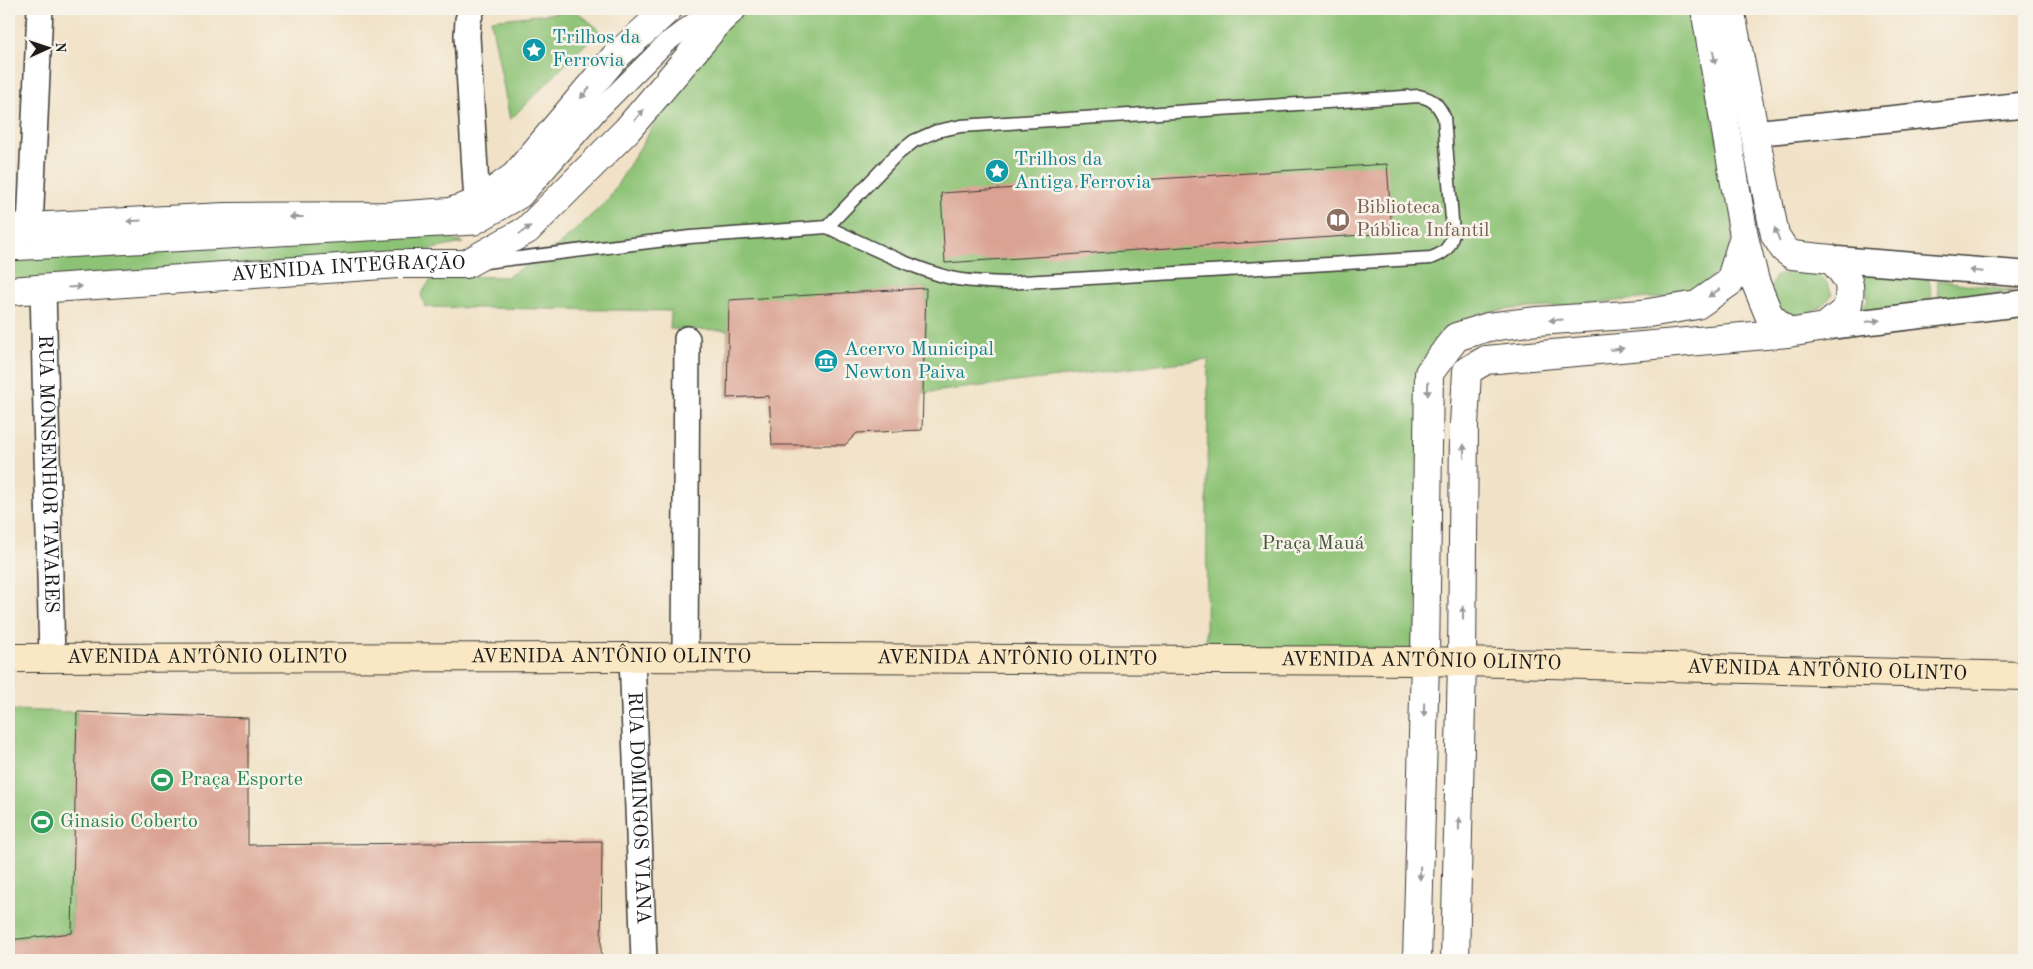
<svg xmlns="http://www.w3.org/2000/svg" width="2033" height="969" viewBox="0 0 2033 969" font-family="'Old Standard TT',serif">
  <style>
    .green { fill: #8dc376; stroke: #547049 }
    .building { fill: #daa292 }
    .lines { fill: none; stroke-linecap: round; stroke-linejoin: round }
    .service-casing { stroke: #3c3a36; stroke-width: 15 }
    .pedestrian-casing { stroke: #3c3a36; stroke-width: 21 }
    .minor-casing { stroke: #3c3a36; stroke-width: 28 }
    .tertiary-casing { stroke: #3c3a36; stroke-width: 30 }
    .secondary-casing { stroke: #3c3a36; stroke-width: 30 }
    .service { stroke: #fff; stroke-width: 12 }
    .pedestrian { stroke: #fff; stroke-width: 19 }
    .minor { stroke: #fff; stroke-width: 25 }
    .tertiary { stroke: #fff; stroke-width: 28 }
    .secondary { stroke: #fae7c3; stroke-width: 28 }
    .oneway { fill: #999 }
    .labels { text-anchor: middle; dominant-baseline: central; stroke-width: 5; stroke-linejoin: round; paint-order: stroke }
    .culture-label { font-size: 20px; fill: #0d838f; stroke: #f7f3e8; text-anchor: start }
    .education-label { font-size: 20px; fill: #785e54; stroke: #f7f3e8; text-anchor: start }
    .street-label { font-size: 20px; fill: #1c1c1c; stroke: #f7f3e8 }
    .park-label { font-size: 20px; fill: #44563c; stroke: #f7f3e8 }
    .leisure-label { font-size: 20px; fill: #27864d; stroke: #f7f3e8; text-anchor: start }
  </style>
  <rect width="100%" height="100%" fill="#f7f3e8"/>
  <filter id="ink" filterUnits="userSpaceOnUse"><feTurbulence type="fractalNoise" baseFrequency=".02" numOctaves="2"/><feDisplacementMap in="SourceGraphic" scale="10" xChannelSelector="R" yChannelSelector="G"/><feConvolveMatrix kernelMatrix="1 2 1 2 8 2 1 2 1" color-interpolation-filters="sRGB"/></filter>
  <filter id="wash" filterUnits="userSpaceOnUse"><feTurbulence type="fractalNoise" baseFrequency=".0096" numOctaves="4" result="noise"/><feDisplacementMap in="SourceGraphic" scale="20" xChannelSelector="R" yChannelSelector="G"/><feGaussianBlur stdDeviation="1.12" result="paint"/><feColorMatrix in="noise" values="0 0 0 0 0 0 0 0 0 0 0 0 0 0 0 0 0 1.4 0 .05"/><feComposite in="paint" operator="in"/></filter>
  <g filter="url(#wash)">
    <rect width="100%" height="100%" fill="#f1e2c7"/>
    <g class="green">
      <path d="M742,9H1691L1733,218C1733,261 1718,282 1677,296C1634,299 1590,303 1547,307C1520,309 1487,308 1463,320C1447,328 1428,347 1421,364L1416,650L1206,647L1208,359L923,393L926,288L822,295L727,398L728,330L670,329L671,311L425,307L421,294L430,281L447,276L507,277L560,244L608,200L702,46Z"/>
      <polygon points="576,11 600,30 510,120 491,20"/>
      <polygon points="414,228 463,243 417,252 9,284 9,241"/>
      <polygon points="1858,268 1929,279 1932,301 1857,314 1868,300 1865,282"/>
      <path d="M1791,271C1814,272 1824,270 1832,295C1821,309 1797,323 1781,310C1776,306 1773,296 1770,289L1776,276Z"/>
      <polygon points="1937,280 2014,291 1939,300"/>
      <polygon points="9,710 77,712 72,933 9,940"/>
    </g>
    <g id="blocks">
      <g class="building">
        <polygon points="1387,164 1392,233 945,263 941,193"/>
        <polygon points="926,288 922,430 857,433 845,445 772,445 769,396 727,398 729,300"/>
        <polygon points="77,712 248,718 248,845 602,841 601,960 9,960 9,940 72,933"/>
      </g>
    </g>
  </g>
  <g filter="url(#ink)">
    <use href="#blocks" fill-opacity="0" stroke="#3c3a36" stroke-width="1"/>
    <g class="lines">
      <g class="service-casing">
        <path id="service" d="M485,262L690,237L827,227L895,156L914,141L937,131L961,126L1419,96C1433,99 1438,104 1444,117L1453,233C1450,248 1445,253 1431,258L1005,283C987,282 969,282 951,278C908,267 867,245 827,227"/>
      </g>
      <g class="pedestrian-casing">
        <polyline id="pedestrian" points="9,251 475,225 522,198 598,111 666,43 712,9"/>
      </g>
      <g class="minor-casing">
        <g id="minor">
          <polyline points="472,9 468,20 467,36 477,203"/>
          <polyline points="1754,133 2024,105"/>
          <polyline points="30,227 40,9"/>
          <polyline points="1831,259 2024,274"/>
          <path id="s1" d="M43,289L52,658"/>
          <polyline points="1825,327 2024,303"/>
          <path id="s2" d="M632,657L644,960"/>
          <polyline points="685,658 687,339"/>
        </g>
      </g>
      <g class="tertiary-casing">
        <g id="tertiary">
          <path d="M1730,9L1775,235L1784,249L1792,255L1831,259C1849,279 1853,282 1847,309L1825,327L1788,333L1769,315L1755,281L1744,237"/>
          <polyline points="9,228 225,217 392,216 450,212 477,203 515,176 615,57 668,9"/>
          <path id="s3" d="M9,291L397,264H466L527,230L627,130L720,20L732,9"/>
          <polyline points="1417,960 1425,661 1429,373 1456,337 1488,327 1537,321 1642,314 1697,305 1730,282 1744,236 1705,9"/>
          <polyline points="1455,960 1462,662 1464,425 1467,371 1486,360 1788,333"/>
        </g>
      </g>
      <g class="secondary-casing">
        <g id="secondary">
          <path id="s4" d="M9,658L632,657L1425,661L2024,676"/>
        </g>
      </g>
      <use href="#service" class="service"/>
      <use href="#pedestrian" class="pedestrian"/>
      <use href="#minor" class="minor"/>
      <use href="#tertiary" class="tertiary"/>
      <use href="#secondary" class="secondary"/>
    </g>
    <defs><path id="oneway-solid" d="M-6-.8H1V-3.2L6.5 0L1 3.2V.8H-6Z" transform="scale(1.25)"/></defs>
    <g class="oneway">
      <use href="#oneway-solid" transform="translate(1714 57) rotate(80)"/>
      <use href="#oneway-solid" transform="translate(585 93) rotate(130)"/>
      <use href="#oneway-solid" transform="translate(639 115) rotate(-50)"/>
      <use href="#oneway-solid" transform="translate(296 217) rotate(180)"/>
      <use href="#oneway-solid" transform="translate(134 221) rotate(177)"/>
      <use href="#oneway-solid" transform="translate(525 230) rotate(-35)"/>
      <use href="#oneway-solid" transform="translate(1777 234) rotate(-111)"/>
      <use href="#oneway-solid" transform="translate(1976 271) rotate(-175)"/>
      <use href="#oneway-solid" transform="translate(75 287) rotate(-4)"/>
      <use href="#oneway-solid" transform="translate(1714 293) rotate(146)"/>
      <use href="#oneway-solid" transform="translate(1556 320) rotate(176)"/>
      <use href="#oneway-solid" transform="translate(1873 321) rotate(-7)"/>
      <use href="#oneway-solid" transform="translate(1617 349) rotate(-5)"/>
      <use href="#oneway-solid" transform="translate(1428 389) rotate(91)"/>
      <use href="#oneway-solid" transform="translate(1464 451) rotate(-90)"/>
      <use href="#oneway-solid" transform="translate(1463 613) rotate(-90)"/>
      <use href="#oneway-solid" transform="translate(1424 710) rotate(91)"/>
      <use href="#oneway-solid" transform="translate(1459 824) rotate(-89)"/>
      <use href="#oneway-solid" transform="translate(1420 873) rotate(91)"/>
    </g>
  </g>
  <defs>
    <g id="sight-disc" transform="scale(1.25)"><circle r="9.5" fill="#0f9aa8" stroke="#f7f3e8"/><path d="M0-6L1.8-2.2L6-1.7L2.9 1.2L3.7 5.4L0 3.3L-3.7 5.4L-2.9 1.2L-6-1.7L-1.8-2.2Z" fill="#fff"/></g>
    <g id="library-disc" transform="scale(1.25)"><circle r="9.5" fill="#8d6e63" stroke="#f7f3e8"/><path d="M-6-4Q-3-5.5-.7-3.5V5Q-3 3-6 4ZM6-4Q3-5.5 .7-3.5V5Q3 3 6 4Z" fill="#fff"/></g>
    <g id="museum-disc" transform="scale(1.25)"><circle r="9.5" fill="#0f9aa8" stroke="#f7f3e8"/><path d="M0-6L6-3V-2H-6V-3ZM-5-1h2V3h-2ZM-1-1h2V3h-2ZM3-1h2V3H3ZM-6 4H6V6H-6Z" fill="#fff"/></g>
    <g id="stadium-disc" transform="scale(1.25)"><circle r="9.5" fill="#2e9e5b" stroke="#f7f3e8"/><path d="M0-5a6.5 5 0 1 0 0 10a6.5 5 0 1 0 0-10ZM-3.5-1.8h7v3.6h-7Z" fill="#fff"/></g>
  </defs>
  <g fill-rule="evenodd">
    <use href="#sight-disc" x="534" y="50"/>
    <use href="#sight-disc" x="997" y="171"/>
    <use href="#library-disc" x="1338" y="220"/>
    <use href="#museum-disc" x="826" y="361"/>
    <use href="#stadium-disc" x="162" y="780"/>
    <use href="#stadium-disc" x="42" y="822"/>
  </g>
  <g class="labels">
    <g class="culture-label">
      <text x="552" y="38">Trilhos da<tspan x="552" dy="23">Ferrovia</tspan></text>
      <text x="1014" y="160">Trilhos da<tspan x="1014" dy="23">Antiga Ferrovia</tspan></text>
      <text x="844" y="350">Acervo Municipal<tspan x="844" dy="23">Newton Paiva</tspan></text>
    </g>
    <g class="education-label">
      <text x="1356" y="208">Biblioteca<tspan x="1356" dy="23">Pública Infantil</tspan></text>
    </g>
    <g class="street-label">
      <text stroke="none"><textPath href="#s3" startOffset="340">AVENIDA INTEGRAÇÃO</textPath></text>
      <text stroke="none"><textPath href="#s1" startOffset="185">RUA MONSENHOR TAVARES</textPath></text>
      <text stroke="none"><textPath href="#s4" startOffset="198">AVENIDA ANTÔNIO OLINTO</textPath></text>
      <text stroke="none"><textPath href="#s4" startOffset="602">AVENIDA ANTÔNIO OLINTO</textPath></text>
      <text stroke="none"><textPath href="#s4" startOffset="1008">AVENIDA ANTÔNIO OLINTO</textPath></text>
      <text stroke="none"><textPath href="#s4" startOffset="1412">AVENIDA ANTÔNIO OLINTO</textPath></text>
      <text stroke="none"><textPath href="#s4" startOffset="1818">AVENIDA ANTÔNIO OLINTO</textPath></text>
      <text stroke="none"><textPath href="#s2" startOffset="151">RUA DOMINGOS VIANA</textPath></text>
    </g>
    <g class="park-label">
      <text x="1313" y="544">Praça Mauá</text>
    </g>
    <g class="leisure-label">
      <text x="180" y="780">Praça Esporte</text>
      <text x="60" y="822">Ginasio Coberto</text>
    </g>
  </g>
  <rect width="2033" height="969" fill="none" stroke="#f7f3e8" stroke-width="30"/>
  <g transform="translate(48 48) rotate(87)" stroke="#f7f3e8" stroke-width="4" paint-order="stroke">
  <path d="M0-4L9 19L0 12L-9 19Z" fill="#1c1c1c"/>
  <text y="-8" font-size="14" font-weight="bold" text-anchor="middle" fill="#1c1c1c">N</text>
  </g>
</svg>
